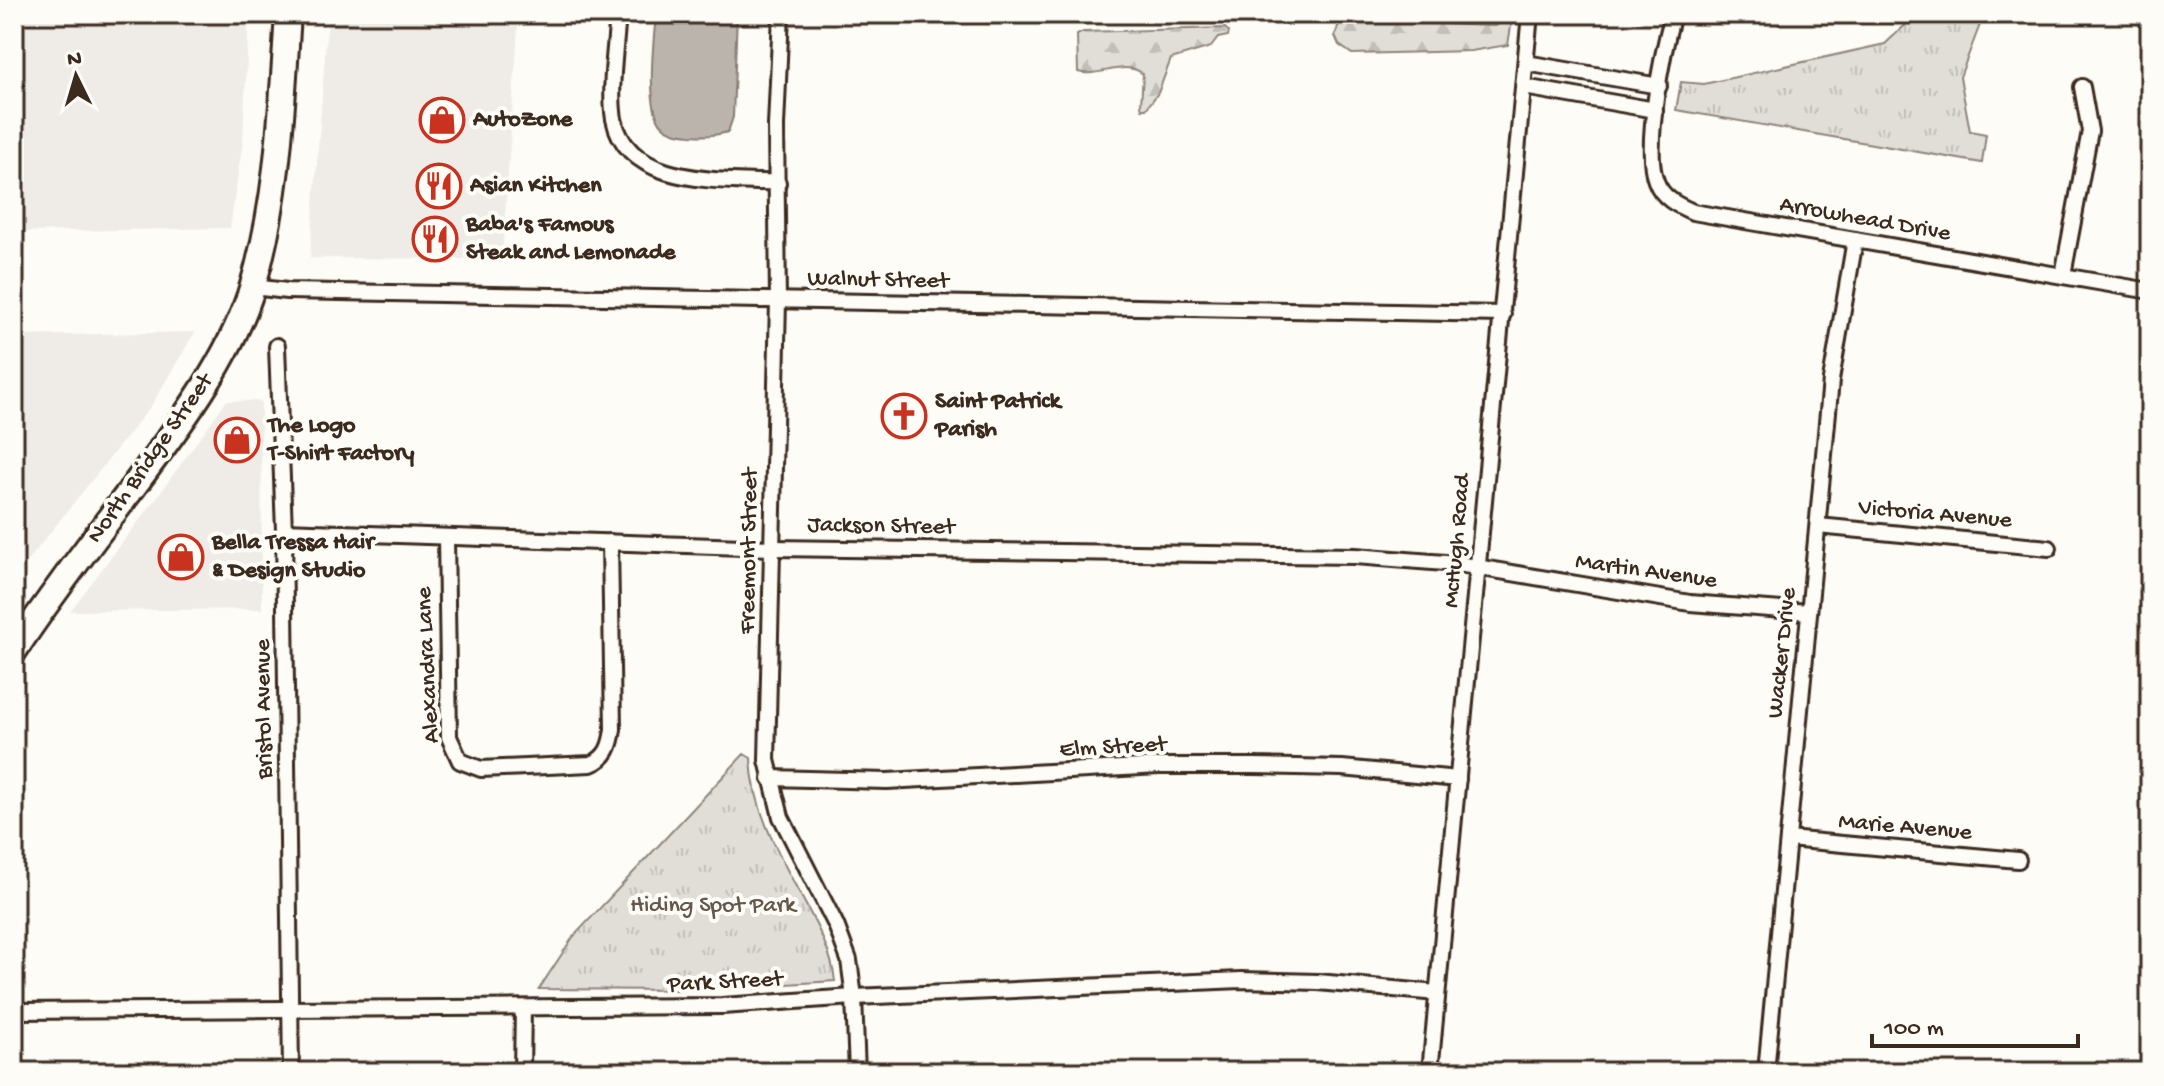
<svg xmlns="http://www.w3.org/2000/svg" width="2164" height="1086" viewBox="0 0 2164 1086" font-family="'Gochi Hand',sans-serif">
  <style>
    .built { fill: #efece7 }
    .grass { fill: url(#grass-tufts); stroke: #8e847a; stroke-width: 2 }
    .forest { fill: url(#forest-firs); stroke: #8e847a; stroke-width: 2 }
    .water { fill: #bbb4ad; stroke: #887d74; stroke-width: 2 }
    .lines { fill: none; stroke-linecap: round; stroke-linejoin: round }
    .minor-casing { stroke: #3b2a1e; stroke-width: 20 }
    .trunk-casing { stroke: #3b2a1e; stroke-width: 30 }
    .minor { stroke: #fdfcf7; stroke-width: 14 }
    .trunk { stroke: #fdfcf7; stroke-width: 24 }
    .labels { text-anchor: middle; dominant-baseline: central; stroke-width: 8; stroke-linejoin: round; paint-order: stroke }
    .poi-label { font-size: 24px; font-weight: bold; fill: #3b2a1e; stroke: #fdfcf7; text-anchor: start }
    .street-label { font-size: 24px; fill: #3b2a1e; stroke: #fdfcf7 }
    .park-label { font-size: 24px; fill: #64574c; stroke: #fdfcf7 }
  </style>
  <defs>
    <pattern id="grass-tufts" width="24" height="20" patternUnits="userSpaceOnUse" patternTransform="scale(2)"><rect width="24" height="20" fill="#e1ded7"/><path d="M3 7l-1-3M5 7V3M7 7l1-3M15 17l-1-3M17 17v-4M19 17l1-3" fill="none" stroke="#c2bfb8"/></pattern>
    <pattern id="forest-firs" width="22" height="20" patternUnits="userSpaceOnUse" patternTransform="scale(2)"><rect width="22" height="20" fill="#e1ded7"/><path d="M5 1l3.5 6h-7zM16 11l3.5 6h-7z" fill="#c2bfb8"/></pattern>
  </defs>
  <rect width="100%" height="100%" fill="#fdfcf7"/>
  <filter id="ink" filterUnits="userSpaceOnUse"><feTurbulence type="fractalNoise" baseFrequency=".0125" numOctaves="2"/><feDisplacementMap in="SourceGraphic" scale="16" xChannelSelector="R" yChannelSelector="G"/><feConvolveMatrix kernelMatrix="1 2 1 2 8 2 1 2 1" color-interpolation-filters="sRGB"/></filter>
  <g filter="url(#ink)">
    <g class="built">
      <polygon points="14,14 249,14 243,140 230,228 14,232"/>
      <polygon points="328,14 519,14 502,259 310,258"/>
      <polygon points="195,332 151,406 14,578 14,336"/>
      <polygon points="226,401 261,401 262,609 70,611 158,496"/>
    </g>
    <g class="grass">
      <polygon points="1917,14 1984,14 1960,77 1970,131 1986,134 1982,163 1676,110 1681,82 1704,84 1885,44"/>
      <path d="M744,754L751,758C753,813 782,860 807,907C819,930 832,954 835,981L706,989L694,987L679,990L539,989L573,937Z"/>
    </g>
    <g class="forest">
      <polygon points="1499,14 1513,14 1508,45 1471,51 1352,54 1339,45 1335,36 1340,20 1495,26 1499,24"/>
      <path d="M1225,28L1229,32L1228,36L1218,38L1211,47L1171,59L1158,93L1146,109H1142L1141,105L1143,74C1125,59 1099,78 1078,72L1077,35L1083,32Z"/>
    </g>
    <path class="water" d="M656,14H737L733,117L728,132C714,136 706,136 691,135C682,134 670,133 662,125C645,107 654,38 656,14Z"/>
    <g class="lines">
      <g class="minor-casing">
        <g id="minor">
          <path d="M618,14C616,43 609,91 614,119C628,188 724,179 778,183"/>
          <polyline points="781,14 776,126 778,301 767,760 781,817 836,925 849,960 854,997 857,1072"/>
          <path d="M1673,14C1663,50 1643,148 1656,181C1662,198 1677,205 1693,212L2150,291"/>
          <polyline points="1526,63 1659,86"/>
          <polyline points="1524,87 1655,110"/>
          <polyline points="2063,275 2090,131 2082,87"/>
          <polyline points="253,287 287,291 1503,314"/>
          <polyline points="277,346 284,531 291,1072"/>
          <polyline points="1818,526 2049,548"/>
          <polyline points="284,531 772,548 1355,556 1458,564 1690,603 1809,612"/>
          <path d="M446,537L449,737L460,761L481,769L591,764C607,758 611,745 613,729L610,542"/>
          <polyline points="770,778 887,781 1159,766 1254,766 1342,768 1458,779"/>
          <polyline points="1788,839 2018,860"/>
          <polyline points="14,1011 722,1006 854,997 1241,980 1318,982 1437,993"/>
          <polyline points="522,1072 523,1008"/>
          <polyline points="1430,1072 1530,14"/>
          <polyline points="1766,1072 1831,380 1855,240"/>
        </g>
      </g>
      <g class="trunk-casing">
        <path id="trunk" d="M14,651C57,585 107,523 154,459C192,408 235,347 253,285C279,198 282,104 288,14"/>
      </g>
      <use href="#minor" class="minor"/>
      <use href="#trunk" class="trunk"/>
    </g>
  </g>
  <defs>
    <g id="shop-ring" transform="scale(2.3)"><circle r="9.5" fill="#fdfcf7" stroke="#c8321e" stroke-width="1.5"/><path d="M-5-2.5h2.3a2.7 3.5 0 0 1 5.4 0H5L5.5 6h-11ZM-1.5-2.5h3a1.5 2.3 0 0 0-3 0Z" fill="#c8321e"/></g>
    <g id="restaurant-ring" transform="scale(2.3)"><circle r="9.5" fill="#fdfcf7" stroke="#c8321e" stroke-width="1.5"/><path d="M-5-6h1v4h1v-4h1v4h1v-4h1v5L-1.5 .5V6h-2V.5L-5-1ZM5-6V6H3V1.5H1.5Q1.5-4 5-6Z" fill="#c8321e"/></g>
    <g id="church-ring" transform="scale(2.3)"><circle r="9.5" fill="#fdfcf7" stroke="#c8321e" stroke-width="1.5"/><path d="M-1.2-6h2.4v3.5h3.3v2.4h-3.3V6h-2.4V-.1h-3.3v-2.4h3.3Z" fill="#c8321e"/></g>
  </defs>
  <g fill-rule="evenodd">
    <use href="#shop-ring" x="442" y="120"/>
    <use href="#restaurant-ring" x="439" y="186"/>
    <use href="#restaurant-ring" x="435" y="239"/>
    <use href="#church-ring" x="904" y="416"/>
    <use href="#shop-ring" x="237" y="440"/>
    <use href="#shop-ring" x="181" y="557"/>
  </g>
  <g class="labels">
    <g class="poi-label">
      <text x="473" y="120">AutoZone</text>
      <text x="470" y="186">Asian Kitchen</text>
      <text x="466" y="225">Baba's Famous<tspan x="466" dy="28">Steak and Lemonade</tspan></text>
      <text x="935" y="402">Saint Patrick<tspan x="935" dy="28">Parish</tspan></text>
      <text x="268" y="426">The Logo<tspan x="268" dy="28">T-Shirt Factory</tspan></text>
      <text x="212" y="543">Bella Tressa Hair<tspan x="212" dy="28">&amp; Design Studio</tspan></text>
    </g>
    <g class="street-label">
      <text transform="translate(1865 220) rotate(10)">Arrowhead Drive</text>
      <text transform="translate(878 281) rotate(1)">Walnut Street</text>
      <text transform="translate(151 459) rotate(-55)">North Bridge Street</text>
      <text transform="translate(1935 515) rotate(5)">Victoria Avenue</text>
      <text transform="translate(881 527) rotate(1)">Jackson Street</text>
      <text transform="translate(1458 541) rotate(-85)">McHugh Road</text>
      <text transform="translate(750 551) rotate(-89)">Freemont Street</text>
      <text transform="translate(1646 572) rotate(8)">Martin Avenue</text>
      <text transform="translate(1783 653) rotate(-84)">Wacker Drive</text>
      <text transform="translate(429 665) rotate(-93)">Alexandra Lane</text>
      <text transform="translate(265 709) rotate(-91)">Bristol Avenue</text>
      <text transform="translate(1113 748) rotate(-3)">Elm Street</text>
      <text transform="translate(1905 828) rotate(5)">Marie Avenue</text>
      <text transform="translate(725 983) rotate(-3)">Park Street</text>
    </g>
    <g class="park-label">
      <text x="713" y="906">Hiding Spot Park</text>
    </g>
  </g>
  <rect width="2164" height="1086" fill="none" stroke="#fdfcf7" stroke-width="48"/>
  <rect x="24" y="24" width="2116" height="1038" fill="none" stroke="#3b2a1e" stroke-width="3" filter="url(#ink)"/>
  <g transform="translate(76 76) rotate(355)" stroke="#fdfcf7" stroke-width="6" paint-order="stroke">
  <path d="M0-6L14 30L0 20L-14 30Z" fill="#3b2a1e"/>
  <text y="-12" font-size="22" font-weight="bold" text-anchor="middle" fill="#3b2a1e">N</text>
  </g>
  <path d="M1872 1034v12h206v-12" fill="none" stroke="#3b2a1e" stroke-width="4"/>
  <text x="1884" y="1034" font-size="24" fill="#3b2a1e" stroke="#fdfcf7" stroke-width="6" paint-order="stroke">100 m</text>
</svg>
